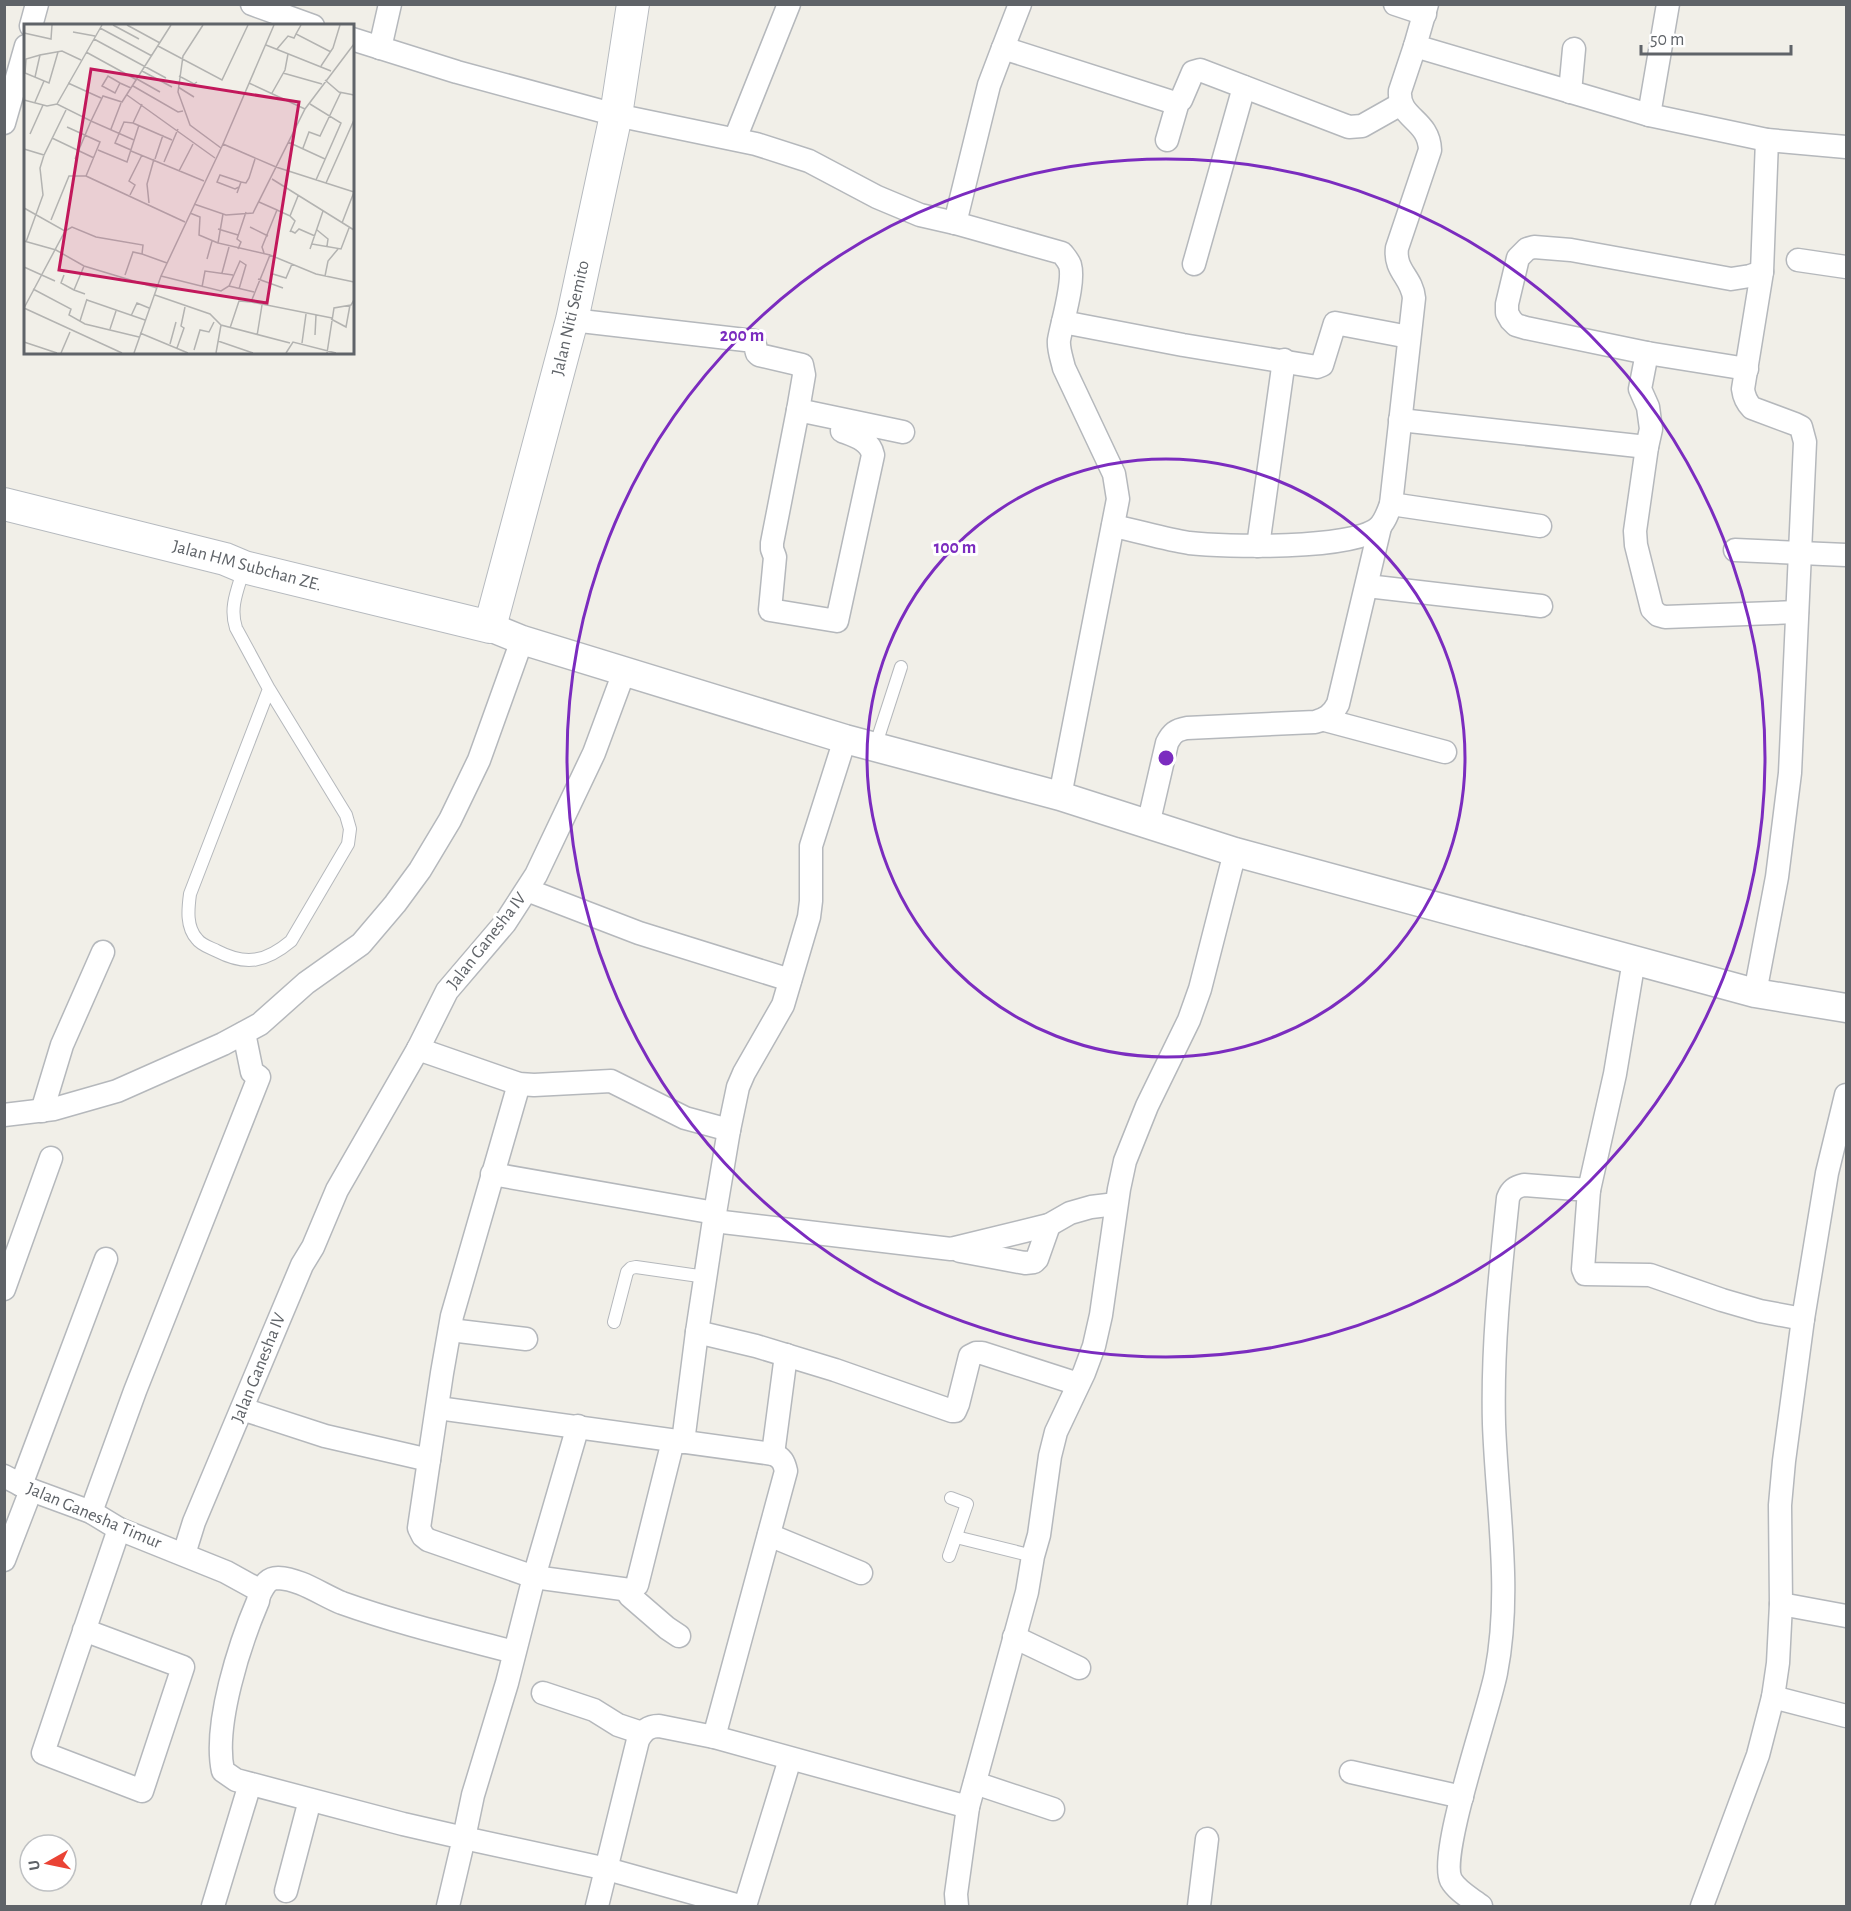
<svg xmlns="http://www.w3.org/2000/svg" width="1851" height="1911" viewBox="0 0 1851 1911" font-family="'Alegreya Sans',sans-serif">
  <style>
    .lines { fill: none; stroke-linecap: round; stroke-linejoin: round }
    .service-casing { stroke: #b5b8bc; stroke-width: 14 }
    .minor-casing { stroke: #b5b8bc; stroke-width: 25 }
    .tertiary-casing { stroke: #b5b8bc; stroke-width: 31 }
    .secondary-casing { stroke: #b6babf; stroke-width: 34 }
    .service { stroke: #fff; stroke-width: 12 }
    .minor { stroke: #fff; stroke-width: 22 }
    .tertiary { stroke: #fff; stroke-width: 28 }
    .secondary { stroke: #fff; stroke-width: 32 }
    .ring { fill: none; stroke: #7b2cbf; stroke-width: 3 }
    .labels { text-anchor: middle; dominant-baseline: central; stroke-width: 6; stroke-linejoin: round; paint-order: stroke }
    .street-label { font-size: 18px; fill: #5f6368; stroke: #fff }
    .inset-road { fill: none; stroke: #b3b3b1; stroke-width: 1.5 }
    .view { fill: #c2185b; fill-opacity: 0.15; stroke: #c2185b; stroke-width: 3 }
    .inset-edge { fill: none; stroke: #5f6368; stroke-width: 3 }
    .centre { fill: #7b2cbf; stroke: #fff; stroke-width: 3 }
    .ring-label { font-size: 18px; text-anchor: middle; font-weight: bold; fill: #7b2cbf; stroke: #fff; stroke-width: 6; stroke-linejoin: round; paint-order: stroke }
  </style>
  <rect width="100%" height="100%" fill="#f1efe8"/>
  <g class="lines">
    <g class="service-casing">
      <g id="service">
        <path d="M244,568C238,589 229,607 236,628L269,689L346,815L350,829L348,844L291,941C266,962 246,966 217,951C211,948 201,945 197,939C186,927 188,909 190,894L269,689"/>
        <polyline points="875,747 901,667"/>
        <polyline points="614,1322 627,1272 631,1268 636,1267 706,1277"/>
        <polyline points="956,1537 1033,1556"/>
        <polyline points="949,1556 967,1504 951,1498"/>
      </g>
    </g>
    <g class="minor-casing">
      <g id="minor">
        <polyline points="252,4 313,26"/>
        <polyline points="1395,4 1425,14"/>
        <polyline points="1427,4 1415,46 1649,115 1767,140 1846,147"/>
        <polyline points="31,26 37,4"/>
        <path d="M352,39L457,72L616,115L756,144L809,161L877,197L920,215L955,223L1062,253C1065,257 1068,260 1070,265C1075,282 1062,322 1059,340C1058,349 1062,359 1064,368L1114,474L1118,499L1060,796"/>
        <polyline points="380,48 390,4"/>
        <polyline points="1003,48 1020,4"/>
        <polyline points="1570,92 1574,49"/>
        <polyline points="1649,115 1668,4"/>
        <polyline points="4,123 26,46"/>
        <polyline points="735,139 789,4"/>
        <polyline points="1167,140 1178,102 1181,100 1193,72 1200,70 1349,127 1362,126 1401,104"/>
        <polyline points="955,223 989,85 1003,48 1175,103 1178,102"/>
        <polyline points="1798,260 1846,267"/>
        <polyline points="1194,264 1244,87"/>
        <polyline points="572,320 754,341 757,353 759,355 802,365 804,375 798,410"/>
        <polyline points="1063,322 1183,345 1317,367 1322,365 1335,323 1409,337"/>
        <polyline points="1647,353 1640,389 1648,407 1651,429 1647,447 1635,531 1636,545 1652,609 1658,615 1665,617 1797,612"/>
        <polyline points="1747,369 1647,353 1526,328 1516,325 1511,320 1507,313 1507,304 1518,258 1527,249 1534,247 1571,250 1731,279 1750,276 1762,272"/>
        <path d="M844,420L842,431C855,436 870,440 873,455L837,621L770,610L775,557L772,549V543L798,410L903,432"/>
        <polyline points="1400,420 1647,447"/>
        <polyline points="1391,504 1540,526"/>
        <path d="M1113,526C1138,531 1164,539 1189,543C1225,547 1351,550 1378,528C1385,522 1388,512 1391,504L1414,298C1412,277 1394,271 1397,248L1430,150C1429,119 1398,119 1400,91L1415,46"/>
        <polyline points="1258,546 1284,360"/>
        <polyline points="1735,550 1846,555"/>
        <polyline points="1367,586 1541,606"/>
        <polyline points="1325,720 1445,752"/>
        <path d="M1148,825L1167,743C1172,733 1176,730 1187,728L1315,722C1326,719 1332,715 1338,704L1380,527"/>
        <polyline points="527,890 639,933 790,980"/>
        <path d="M1755,993L1777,877L1790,773L1805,442L1801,427L1795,424L1752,408C1746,402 1744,397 1743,389L1762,272L1767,140"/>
        <polyline points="418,1049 519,1084 534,1085 611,1081 685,1118 729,1130"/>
        <polyline points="42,1111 62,1045 103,952"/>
        <polyline points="4,1115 54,1109 117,1091 223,1044 260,1024 306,983 361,944 395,904 420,870 450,820 479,760 522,640"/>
        <polyline points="492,1174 715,1213"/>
        <polyline points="1589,1190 1583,1269 1585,1274 1650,1275 1722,1300 1760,1311 1803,1319"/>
        <polyline points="714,1221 951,1249 1049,1225 1070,1213 1091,1207 1116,1204"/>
        <polyline points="960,1251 1025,1263 1034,1262 1037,1259 1049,1225"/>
        <polyline points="4,1289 51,1158"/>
        <polyline points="450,1330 526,1339"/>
        <polyline points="697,1332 756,1346 835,1370 952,1411 955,1411 958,1404 970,1356 976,1353 982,1353 1078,1384"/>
        <path d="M438,1408L773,1454C782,1458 784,1462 786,1471L714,1737"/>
        <polyline points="242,1409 325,1436 429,1460 442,1373 452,1316 519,1084"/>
        <polyline points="578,1426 534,1577 507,1683 473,1795 464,1838 607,1869 740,1906"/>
        <polyline points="683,1442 697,1332 715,1213 729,1130 738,1087 744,1073 783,1005 809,917 811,901 811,846 845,739"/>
        <polyline points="773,1454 786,1355"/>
        <polyline points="429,1460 419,1528 423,1536 428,1540 534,1577 630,1590 637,1585 673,1441"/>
        <path d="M4,1476L31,1490L91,1512L119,1529L226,1572L257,1589L259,1595L258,1601C240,1643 213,1725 223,1771L236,1780L403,1824L464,1838L448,1906"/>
        <polyline points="21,1485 106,1259"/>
        <polyline points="91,1512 135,1391 259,1077 252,1072 244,1033"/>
        <polyline points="769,1535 861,1573"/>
        <polyline points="184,1554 194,1522 302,1265 313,1247 337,1190 418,1049 447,991 505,923 536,875 594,753 624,672"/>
        <polyline points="4,1560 31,1490"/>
        <polyline points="626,1590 630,1596 667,1628 679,1636"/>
        <path d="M259,1595C264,1586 267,1578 278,1578C301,1579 322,1595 342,1603C398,1623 457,1637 514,1652"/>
        <polyline points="1781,1604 1846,1616"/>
        <path d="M84,1630L183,1667L142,1791L43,1753C68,1678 93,1604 119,1529"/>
        <polyline points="1014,1637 1079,1668"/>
        <polyline points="543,1693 594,1710 618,1725 642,1733"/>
        <polyline points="1773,1697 1846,1716"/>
        <polyline points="1351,1772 1462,1797"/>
        <polyline points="975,1783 1053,1809"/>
        <polyline points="286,1891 310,1800"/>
        <polyline points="213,1906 250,1784"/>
        <path d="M597,1906L638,1740C643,1731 648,1726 659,1726L714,1737L968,1807L1027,1592L1033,1556L1039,1535L1050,1456L1056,1432L1084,1373L1094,1346L1101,1315L1119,1189L1125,1161L1147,1106L1189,1020L1200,989L1235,852"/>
        <polyline points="745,1906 790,1759"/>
        <polyline points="957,1906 956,1894 968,1807"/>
        <polyline points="1199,1906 1207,1839"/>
        <path d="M1481,1906C1472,1899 1457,1891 1451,1880C1438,1854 1489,1710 1496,1673C1512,1591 1497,1507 1494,1424C1492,1348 1500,1274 1508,1198C1511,1190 1515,1187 1524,1185L1589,1190L1615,1074L1634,960"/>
        <polyline points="1702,1906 1758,1755 1773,1697 1778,1663 1781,1604 1780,1505 1784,1461 1803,1319 1827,1173 1846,1095"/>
      </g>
    </g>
    <g class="tertiary-casing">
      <polyline id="tertiary" points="490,627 522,640 845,739 1060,796 1235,852 1755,993 1846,1008"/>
    </g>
    <g class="secondary-casing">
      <polyline id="secondary" points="4,504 225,559 244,567 490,627 572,320 616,115 633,4"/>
    </g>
    <use href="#service" class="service"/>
    <use href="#minor" class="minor"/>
    <use href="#tertiary" class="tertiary"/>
    <use href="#secondary" class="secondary"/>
  </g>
  <g class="ring">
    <circle cx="1166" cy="758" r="299"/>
    <circle cx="1166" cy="758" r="599"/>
  </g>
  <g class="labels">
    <g class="street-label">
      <text transform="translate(571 318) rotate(-77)">Jalan Niti Semito</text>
      <text transform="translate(247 566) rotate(15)">Jalan HM Subchan ZE.</text>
      <text transform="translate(487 941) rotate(-52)">Jalan Ganesha IV</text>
      <text transform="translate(259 1368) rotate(-68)">Jalan Ganesha IV</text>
      <text transform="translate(94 1516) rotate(23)">Jalan Ganesha Timur</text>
    </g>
  </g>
  <g transform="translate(24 24)">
    <rect width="330" height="330" fill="#f1efe8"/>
    <path class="inset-road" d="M89,1L115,15M103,1L136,19M179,1L159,32L154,68L166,101L197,124M250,1L199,120L252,143L330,168M277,1L272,10L307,28M76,4L128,32M49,8L71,12M0,9L27,15L28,1M70,15L142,54M242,21L307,47M134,22L198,56L224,1M253,25L264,12L270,14L272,10M62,28L113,56M16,31L2,35L1,49L25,59L34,28M297,42L309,24L316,1M118,47L148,63M259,49L298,60M155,52L170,60L173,58M11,53L16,31L38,27L57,36M113,55L136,68M301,56L315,68L330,71M44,59L77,74M96,59L91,69L78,62L84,52L91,56L96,59L107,64M225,59L281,85M109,62L154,88L159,87M154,63L170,73M248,69L261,46L264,30M103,71L191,134M0,76L23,82L33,80L67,97L79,72L98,78L147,1M11,78L20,57M33,80L78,1M118,80L109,99L148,116M286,80L317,99L292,156M43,103L76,118L62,152L161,198M87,105L97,79M6,110L19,81M28,114L70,134M264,118L301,135M279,124L285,108L296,112L317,68M0,125L20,131L42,86M74,126L103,138L115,101M107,126L91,119L100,98L109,99M107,127L180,157M51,135L67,97L110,116M131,135L139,111M140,138L154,105M155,147L169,120M248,155L330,206M217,158L222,159L225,154L231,135M302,159L330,96M213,169L217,158L196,151L193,158L211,165L215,163M106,171L111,161L105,157L118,131M235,178L253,186L238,223L240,229M125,179L123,160L130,135M170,180L202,191L229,189L281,85L330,20M0,184L41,207L0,284M253,186L266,192L274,172M166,189L176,193L175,211L194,219M199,190L194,219L246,231M27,196L45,152H62M318,199L330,168M226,203L244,212M194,205L214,211M293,206L304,215L303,222M41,207L48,203L72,213L119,221L118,230L143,239M267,207L271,209L275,205L291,212M266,208L271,197L266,192M0,217L32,226L60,242L133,264M2,218L19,171L16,144L20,131M288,220L317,225L325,204M214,225L217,218L213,215L222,188M286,225L299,187M183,235L188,217M60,242L50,266L61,270M0,243L31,257M198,249L205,223M249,250L262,254L268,240M40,251L37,259L50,266M101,251L109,228L118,230M137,252L197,267L205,262L216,237L222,241L215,265M301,252L304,237L314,225M234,255L259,264M205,262L230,268M178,263L181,247L209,251M9,265L47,285L45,291L61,300L115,313M131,271L186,290L197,301L266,319M63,276L121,296M0,284L98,329M107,292L113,279L125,284M308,294L227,278L246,231L292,250L330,258M307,295L322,303L326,281M56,297L63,275M206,304L215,277L227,278M86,305L92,287M116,309L164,329M291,311L292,291M233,312L238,281M194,317L229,329M0,318L33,329M278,319L282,290M146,320L152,298M153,324L160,304L157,302L161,283M170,326L176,306L185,308L190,298M37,329L46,308M110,329L137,252L199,120M192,329L197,301M262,329L269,318L312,329M303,329L310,284L327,281L330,276"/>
    <path class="view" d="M67,45L275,78L243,279L35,246Z"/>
    <rect width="330" height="330" class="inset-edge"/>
  </g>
  <circle cx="1166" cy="758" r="9" class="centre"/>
  <g class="ring-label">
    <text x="742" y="341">200 m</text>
    <text x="955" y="553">100 m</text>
  </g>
  <rect width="1851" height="1911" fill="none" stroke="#5f6368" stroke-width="12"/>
  <g transform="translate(48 1863) rotate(261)"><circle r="28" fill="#ffffff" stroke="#bfc1c3" stroke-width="1.5"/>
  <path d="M0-4.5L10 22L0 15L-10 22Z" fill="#ea4335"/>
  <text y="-9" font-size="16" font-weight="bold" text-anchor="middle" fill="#5f6368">U</text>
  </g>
  <path d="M1641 45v9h150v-9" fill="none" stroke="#5f6368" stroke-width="3"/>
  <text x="1650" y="45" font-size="18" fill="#5f6368" stroke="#ffffff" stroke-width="4.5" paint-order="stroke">50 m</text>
</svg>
